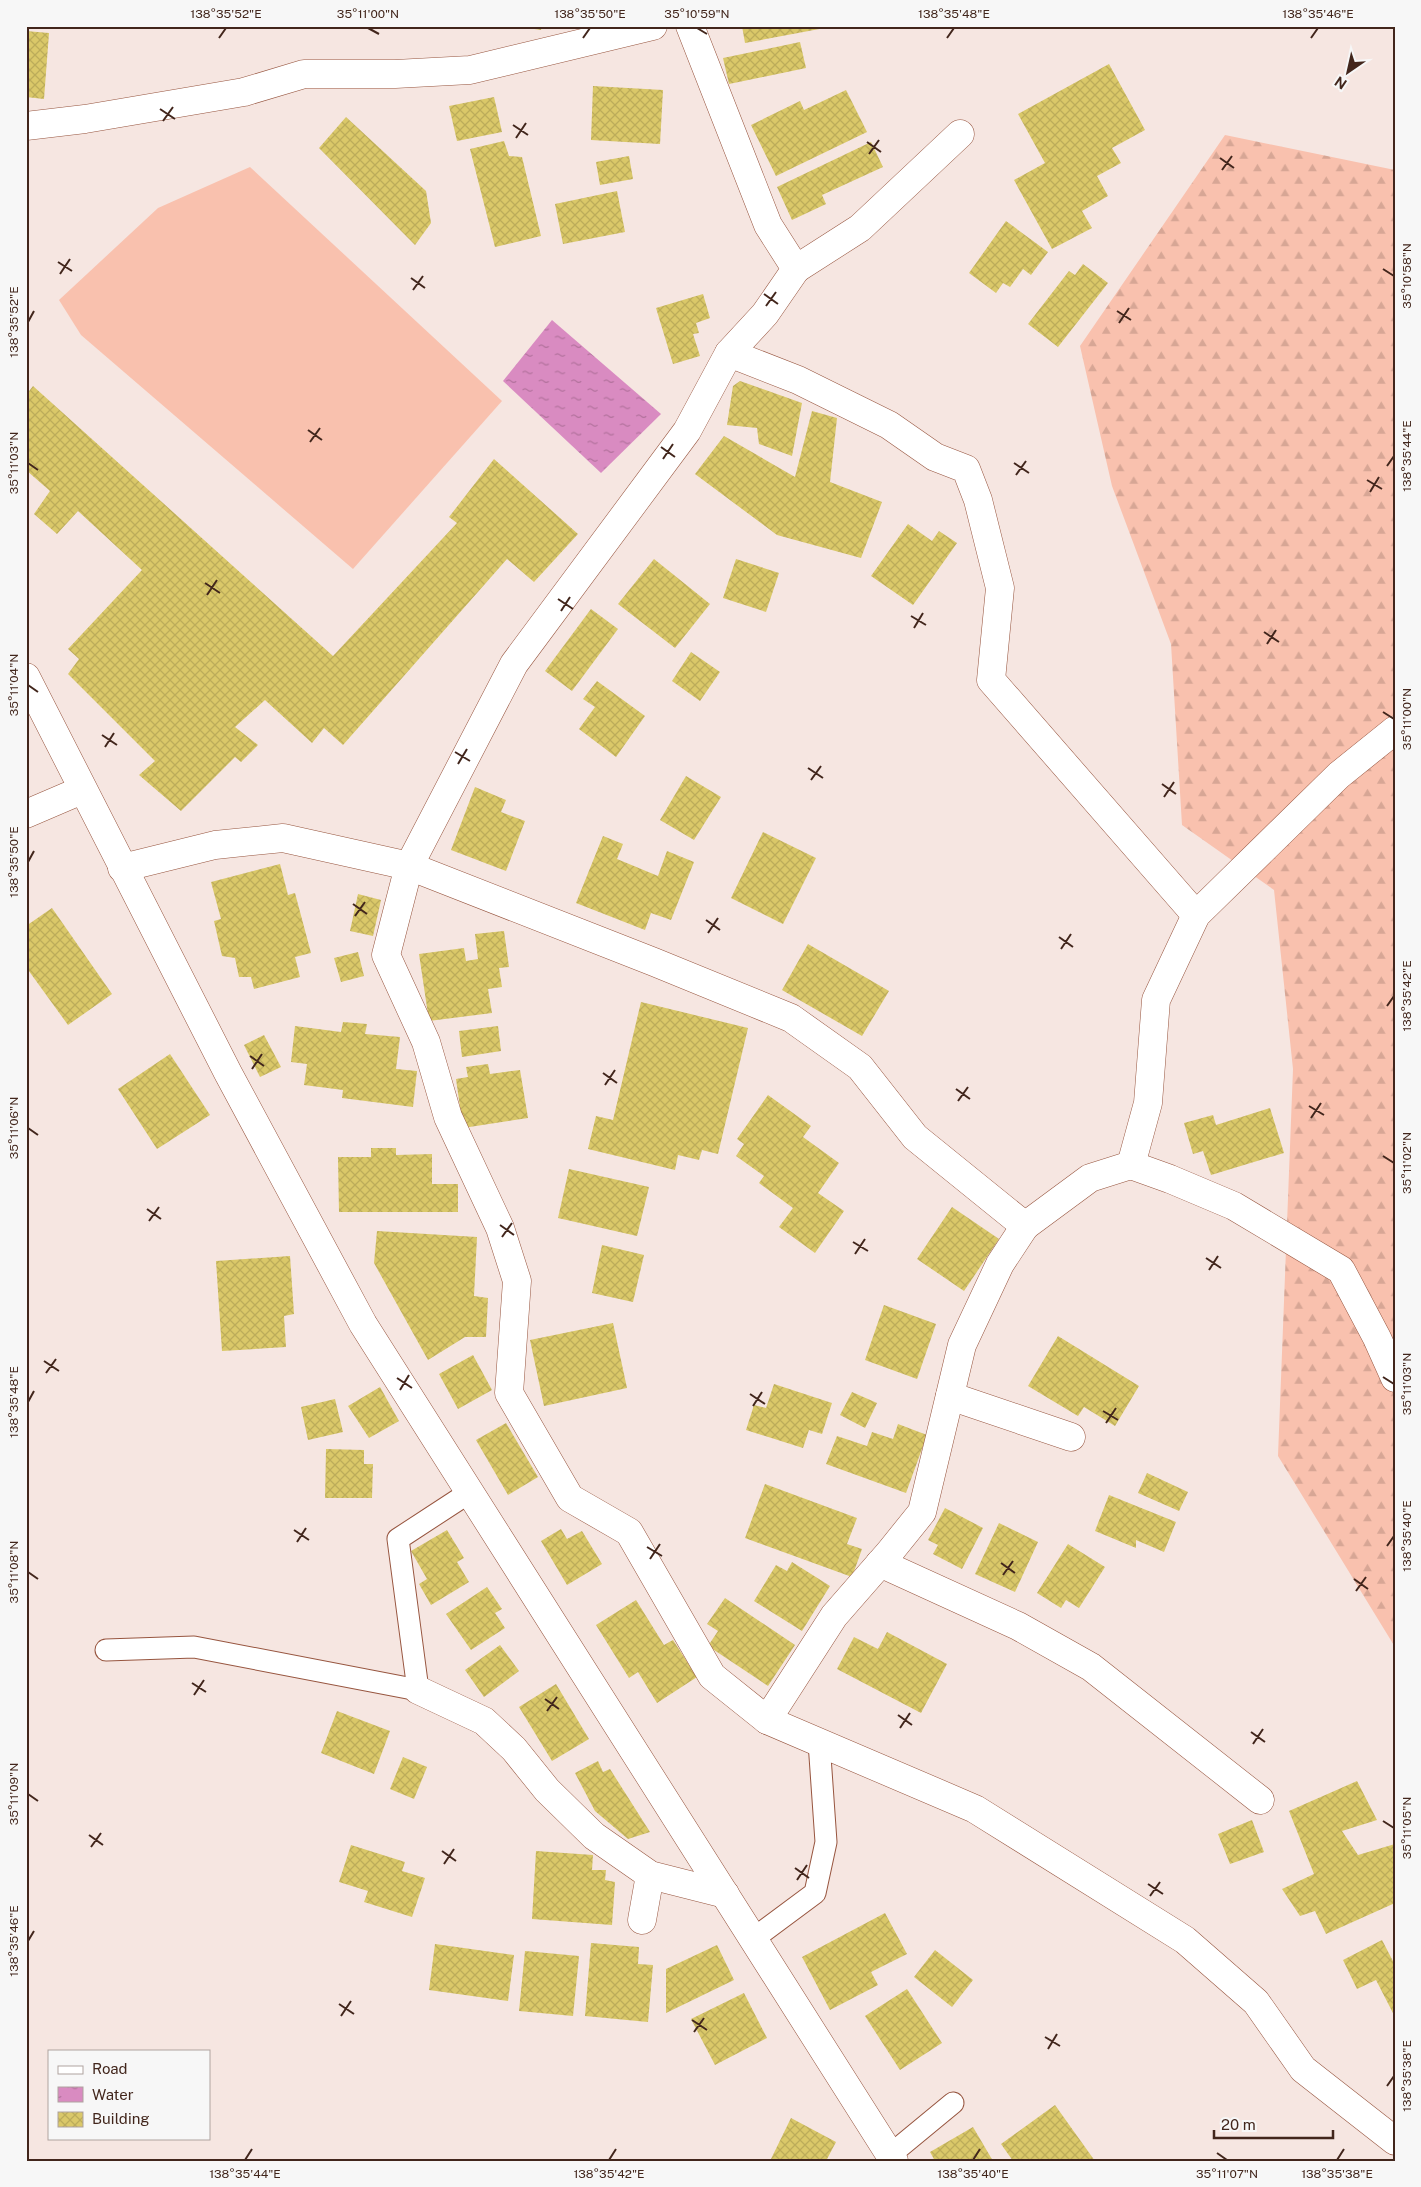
<svg xmlns="http://www.w3.org/2000/svg" width="1421" height="2187" viewBox="0 0 1421 2187" font-family="'Public Sans',sans-serif">
  <style>
    .forest { fill: url(#forest-firs) }
    .garden { fill: #f9c1ae }
    .water { fill: url(#water-ripples) }
    .building { fill: url(#building-cross-hatch) }
    .lines { fill: none; stroke-linecap: round; stroke-linejoin: round }
    .lane-casing { stroke: #97553f; stroke-width: 23 }
    .street-casing { stroke: #97553f; stroke-width: 29 }
    .secondary-casing { stroke: #97553f; stroke-width: 29 }
    .lane { stroke: #fff; stroke-width: 21 }
    .street { stroke: #fff; stroke-width: 28 }
    .secondary { stroke: #fff; stroke-width: 28 }
    .ticks { fill: none; stroke: #42261c; stroke-width: 2 }
    .neatline { fill: none; stroke: #42261c; stroke-width: 2 }
    .ticks-label { font-size: 12px; text-anchor: middle; fill: #42261c }
  </style>
  <defs>
    <pattern id="forest-firs" width="22" height="20" patternUnits="userSpaceOnUse" patternTransform="scale(1.25)"><rect width="22" height="20" fill="#f9c1ae"/><path d="M5 1l3.5 6h-7zM16 11l3.5 6h-7z" fill="#d7a695"/></pattern>
    <pattern id="water-ripples" width="26" height="14" patternUnits="userSpaceOnUse" patternTransform="scale(1.25)"><rect width="26" height="14" fill="#d98bc1"/><path d="M2 4q2-2 4 0t4 0M15 11q2-2 4 0t4 0" fill="none" stroke="#b2719c"/></pattern>
    <pattern id="building-cross-hatch" width="8" height="8" patternUnits="userSpaceOnUse" patternTransform="scale(1.25)"><rect width="8" height="8" fill="#dac869"/><path d="M0 0l8 8M0 8l8-8" fill="none" stroke="#bcac5a"/></pattern>
  </defs>
  <rect width="100%" height="100%" fill="#f6e6e1"/>
  <polygon class="forest" points="1225,135 1395,170 1395,1647 1278,1456 1293,1069 1274,890 1182,825 1171,644 1112,486 1080,346"/>
  <polygon class="garden" points="250,167 502,401 353,569 81,335 59,300 158,208"/>
  <polygon class="water" points="552,320 661,414 601,473 503,381"/>
  <g class="building">
    <polygon points="514,26 542,26 541,30"/>
    <polygon points="742,26 830,26 830,27 745,43"/>
    <polygon points="26,31 49,33 44,99 26,97"/>
    <polygon points="800,42 806,68 729,84 723,58"/>
    <polygon points="1109,64 1145,130 1112,148 1121,163 1097,176 1108,196 1082,211 1092,228 1052,249 1014,180 1045,163 1018,114"/>
    <polygon points="593,86 663,90 660,144 591,140"/>
    <polygon points="846,90 867,132 776,176 751,125 800,101 804,110"/>
    <polygon points="494,97 502,132 457,141 449,106"/>
    <polygon points="346,117 426,191 431,223 415,245 319,148"/>
    <polygon points="504,141 509,156 522,157 541,236 495,247 470,149"/>
    <polygon points="871,142 883,167 822,195 826,204 792,220 777,187"/>
    <polygon points="629,156 633,179 600,185 596,162"/>
    <polygon points="617,191 625,232 563,244 555,204"/>
    <polygon points="1006,221 1048,252 1031,275 1023,269 1010,287 1003,283 996,293 969,273"/>
    <polygon points="1083,264 1108,283 1058,347 1028,324 1069,271 1075,275"/>
    <polygon points="703,294 710,318 696,323 699,333 693,334 700,356 673,364 656,308"/>
    <polygon points="740,381 802,403 792,456 759,444 757,428 727,425 733,386"/>
    <polygon points="33,386 333,656 457,523 449,517 494,459 578,534 534,582 507,559 343,745 324,728 312,743 265,700 235,727 258,745 241,762 235,757 181,811 139,775 155,761 68,674 79,659 68,649 142,570 78,511 57,534 34,514 50,491 26,470 26,395"/>
    <polygon points="812,411 837,418 830,482 882,502 861,558 777,535 695,474 724,436 795,477"/>
    <polygon points="908,524 932,541 939,531 957,543 913,605 871,576"/>
    <polygon points="654,559 710,604 675,648 618,604"/>
    <polygon points="736,559 779,573 766,612 723,598"/>
    <polygon points="591,609 618,629 572,691 545,671"/>
    <polygon points="691,652 720,672 700,701 672,681"/>
    <polygon points="597,681 645,716 616,757 579,729 595,707 583,699"/>
    <polygon points="686,776 721,797 694,840 660,820"/>
    <polygon points="475,787 506,800 501,812 525,821 506,871 451,850"/>
    <polygon points="763,832 816,858 783,924 731,898"/>
    <polygon points="603,836 623,844 617,859 658,876 667,851 694,862 671,920 651,913 645,930 576,903"/>
    <polygon points="280,864 288,895 295,893 311,953 295,957 300,977 254,989 251,977 239,977 235,958 222,956 214,921 221,919 211,882"/>
    <polygon points="358,894 381,900 373,936 350,931"/>
    <polygon points="52,908 112,994 68,1025 26,967 26,926"/>
    <polygon points="504,931 509,967 499,968 502,987 488,989 492,1013 429,1021 419,954 464,948 466,961 478,959 475,934"/>
    <polygon points="808,944 889,991 862,1036 782,990"/>
    <polygon points="358,952 364,976 341,982 334,958"/>
    <polygon points="641,1002 748,1028 718,1154 702,1150 699,1160 678,1155 675,1170 588,1149 596,1116 613,1120"/>
    <polygon points="343,1022 367,1024 365,1034 400,1037 396,1069 417,1071 413,1107 342,1098 343,1090 304,1085 307,1064 291,1062 295,1026 341,1032"/>
    <polygon points="498,1026 501,1051 462,1057 459,1031"/>
    <polygon points="264,1035 281,1067 260,1077 244,1045"/>
    <polygon points="170,1054 210,1115 157,1149 118,1089"/>
    <polygon points="488,1064 490,1074 520,1070 528,1118 463,1128 456,1079 468,1077 466,1067"/>
    <polygon points="768,1095 811,1126 803,1137 839,1163 818,1193 844,1211 815,1253 779,1227 793,1208 759,1183 764,1176 736,1156 744,1144 737,1139"/>
    <polygon points="1270,1108 1284,1153 1211,1175 1203,1151 1193,1154 1184,1123 1213,1115 1216,1125"/>
    <polygon points="371,1148 396,1148 396,1155 432,1154 432,1184 458,1184 458,1212 339,1212 338,1157 371,1157"/>
    <polygon points="569,1169 649,1187 637,1236 558,1218"/>
    <polygon points="952,1207 999,1239 964,1291 917,1259"/>
    <polygon points="377,1231 477,1237 474,1296 488,1298 486,1337 465,1337 428,1360 374,1263"/>
    <polygon points="602,1245 644,1255 633,1302 592,1293"/>
    <polygon points="290,1256 294,1314 284,1316 286,1347 222,1351 216,1261"/>
    <polygon points="884,1305 936,1324 917,1379 865,1360"/>
    <polygon points="613,1323 627,1388 544,1406 530,1340"/>
    <polygon points="1058,1336 1139,1386 1115,1426 1084,1407 1078,1416 1028,1386"/>
    <polygon points="473,1355 492,1390 458,1409 439,1374"/>
    <polygon points="774,1384 832,1403 822,1434 809,1430 803,1448 746,1430 754,1405 766,1408"/>
    <polygon points="380,1387 399,1421 369,1438 348,1406"/>
    <polygon points="852,1392 877,1403 865,1428 840,1415"/>
    <polygon points="335,1399 343,1432 308,1440 301,1407"/>
    <polygon points="506,1423 538,1477 508,1495 476,1440"/>
    <polygon points="898,1424 927,1435 906,1493 826,1464 837,1436 867,1446 872,1432 893,1439"/>
    <polygon points="326,1449 364,1450 364,1464 373,1464 372,1498 325,1498"/>
    <polygon points="1147,1473 1188,1492 1179,1511 1138,1493"/>
    <polygon points="765,1484 857,1518 847,1544 862,1549 852,1577 745,1538"/>
    <polygon points="1109,1495 1176,1522 1164,1552 1136,1540 1136,1548 1095,1531"/>
    <polygon points="945,1508 983,1528 962,1569 933,1554 938,1545 928,1540"/>
    <polygon points="999,1523 1038,1542 1015,1592 975,1574"/>
    <polygon points="561,1529 567,1539 582,1531 602,1564 567,1585 541,1541"/>
    <polygon points="447,1530 464,1558 457,1562 469,1582 431,1605 419,1584 427,1579 411,1551"/>
    <polygon points="1068,1544 1105,1567 1079,1608 1066,1600 1061,1608 1037,1593"/>
    <polygon points="792,1562 830,1586 802,1631 754,1601 776,1565 787,1571"/>
    <polygon points="487,1587 502,1609 495,1613 505,1628 471,1650 446,1614"/>
    <polygon points="725,1598 795,1645 768,1686 708,1646 718,1631 707,1624"/>
    <polygon points="636,1600 664,1645 673,1640 697,1677 657,1703 638,1672 629,1678 596,1625"/>
    <polygon points="887,1632 947,1664 921,1713 837,1669 854,1637 878,1649"/>
    <polygon points="500,1645 519,1671 484,1697 465,1670"/>
    <polygon points="556,1684 589,1739 552,1761 519,1707"/>
    <polygon points="337,1711 390,1731 374,1774 321,1753"/>
    <polygon points="403,1757 427,1767 414,1799 390,1789"/>
    <polygon points="598,1761 603,1772 610,1769 650,1832 628,1839 595,1811 575,1773"/>
    <polygon points="1357,1781 1377,1820 1342,1831 1358,1855 1395,1844 1395,1903 1326,1934 1315,1911 1300,1916 1282,1889 1314,1874 1289,1811"/>
    <polygon points="1252,1820 1264,1852 1230,1864 1218,1834"/>
    <polygon points="351,1845 405,1862 402,1871 425,1878 412,1917 364,1902 368,1891 339,1882"/>
    <polygon points="536,1851 593,1855 592,1870 606,1870 605,1880 615,1882 612,1925 532,1919"/>
    <polygon points="885,1913 907,1954 871,1972 878,1985 830,2010 802,1957"/>
    <polygon points="1382,1940 1395,1965 1395,2017 1376,1980 1357,1989 1343,1960"/>
    <polygon points="591,1943 639,1947 638,1964 653,1965 648,2022 585,2016"/>
    <polygon points="435,1944 514,1955 508,2001 429,1990"/>
    <polygon points="717,1945 734,1980 666,2013 666,1969"/>
    <polygon points="935,1950 973,1980 952,2007 914,1977"/>
    <polygon points="525,1951 579,1956 573,2016 519,2011"/>
    <polygon points="907,1989 942,2043 900,2070 865,2016"/>
    <polygon points="744,1993 767,2038 715,2065 691,2019"/>
    <polygon points="1055,2105 1095,2161 1013,2161 1001,2144"/>
    <polygon points="791,2118 836,2142 826,2161 770,2161"/>
    <polygon points="973,2127 993,2161 935,2161 930,2152"/>
  </g>
  <g class="lines">
    <g class="lane-casing">
      <g id="lane">
        <polyline points="106,1650 194,1647 418,1690 398,1539 470,1492"/>
        <polyline points="753,1939 815,1893 826,1842 819,1742"/>
        <polyline points="890,2155 953,2103"/>
      </g>
    </g>
    <g class="street-casing">
      <g id="street">
        <polyline points="690,26 768,225 796,269 765,314 729,353 687,431 514,664 409,866 386,955 426,1042 448,1117 500,1228 517,1281 509,1393 570,1498 629,1532 712,1676 767,1720 975,1809 1185,1940 1256,2002 1303,2069 1395,2141"/>
        <polyline points="26,126 85,119 244,92 304,74 395,74 470,70 653,26"/>
        <polyline points="796,269 860,228 960,134"/>
        <polyline points="729,353 798,380 889,425 935,457 966,469 978,500 1000,588 991,680 1196,915"/>
        <polyline points="26,814 82,790"/>
        <polyline points="122,868 215,845 283,838 409,866 654,962 791,1018 860,1067 915,1137 1025,1226 1090,1178 1131,1165 1170,1179 1234,1206 1341,1270 1377,1338 1395,1378"/>
        <polyline points="1131,1165 1148,1103 1156,1000 1196,915 1339,775 1395,730"/>
        <polyline points="950,1396 1071,1437"/>
        <polyline points="880,1563 1018,1626 1091,1667 1260,1800"/>
        <polyline points="418,1690 484,1721 514,1749 547,1790 594,1836 650,1875 725,1894"/>
        <polyline points="767,1720 834,1616 889,1553 922,1512 962,1345 1000,1264 1025,1226"/>
        <polyline points="642,1920 650,1875"/>
      </g>
    </g>
    <g class="secondary-casing">
      <polyline id="secondary" points="26,677 228,1073 363,1324 894,2161"/>
    </g>
    <use href="#lane" class="lane"/>
    <use href="#street" class="street"/>
    <use href="#secondary" class="secondary"/>
  </g>
  <path class="ticks" d="M368,28L379,34M697,28L707,34M219,38L226,28M583,38L590,28M947,38L954,28M1311,38L1318,28M160,109L175,119M163,121L173,107M513,125L528,135M516,138L526,123M867,142L881,152M869,154L879,140M1220,158L1234,168M1222,170L1232,156M58,262L72,271M1383,269L1394,276M60,274L70,259M411,278L425,288M413,290L423,276M764,294L778,304M766,306L776,292M1117,311L1131,320M28,322L34,311M1119,323L1129,308M308,430L322,440M310,442L320,428M661,447L675,457M663,459L673,444M28,463L38,470M1014,463L1029,473M1387,466L1394,456M1016,475L1026,461M1367,480L1382,489M1370,492L1379,477M205,583L220,593M207,595L217,580M558,599L573,609M561,611L570,597M911,616L926,625M914,628L923,613M1264,632L1279,642M1267,644L1276,630M28,685L38,692M1383,712L1394,719M102,735L117,745M105,747L114,733M455,752L470,761M458,764L467,749M808,768L823,778M811,780L821,766M1162,784L1176,794M1164,797L1174,782M28,862L34,851M353,904L367,914M355,916L365,902M706,920L720,930M708,933L718,918M1059,937L1073,947M1061,949L1071,934M1387,1006L1394,996M250,1056L264,1066M252,1069L262,1054M603,1073L617,1083M605,1085L615,1070M956,1089L970,1099M958,1101L968,1087M1309,1106L1324,1115M1311,1118L1321,1103M28,1128L38,1135M1383,1156L1394,1163M147,1209L161,1219M149,1221L159,1207M500,1225L514,1235M502,1237L512,1223M853,1242L868,1251M855,1254L865,1239M1206,1258L1221,1268M1209,1270L1218,1256M44,1361L59,1371M46,1373L56,1359M1383,1377L1394,1384M397,1378L412,1388M400,1390L409,1375M750,1394L765,1404M28,1402L34,1391M753,1406L762,1392M1103,1411L1118,1420M1106,1423L1116,1408M294,1530L309,1540M297,1542L306,1528M1387,1546L1394,1536M647,1547L662,1556M650,1559L660,1544M1001,1563L1015,1573M28,1572L38,1579M1003,1575L1013,1561M1354,1579L1368,1589M1356,1591L1366,1577M192,1683L206,1692M194,1695L204,1680M545,1699L559,1709M547,1711L557,1697M898,1715L912,1725M900,1728L910,1713M1251,1732L1265,1742M1253,1744L1263,1729M28,1794L38,1801M1383,1821L1394,1828M89,1835L103,1845M91,1847L101,1833M442,1851L456,1861M444,1864L454,1849M795,1868L809,1878M797,1880L807,1865M1148,1884L1163,1894M1150,1896L1160,1882M28,1941L34,1931M339,2004L354,2014M341,2016L351,2001M692,2020L707,2030M694,2032L704,2018M1045,2037L1060,2046M1048,2049L1057,2034M1387,2086L1394,2076M1217,2153L1227,2160M245,2160L252,2149M609,2160L616,2149M973,2160L980,2149M1337,2160L1344,2149"/>
  <rect width="1421" height="2187" fill="none" stroke="#f7f7f7" stroke-width="55"/>
  <rect x="48" y="2050" width="162" height="90" fill="#f7f7f7" stroke="#afa39f"/>
  <rect x="58" y="2066" width="25" height="8" fill="#ffffff" stroke="#afa39f"/>
  <text x="92" y="2074" font-size="15" fill="#42261c">Road</text>
  <rect x="58" y="2087" width="25" height="15" fill="url(#water-ripples)" stroke="#afa39f"/>
  <text x="92" y="2100" font-size="15" fill="#42261c">Water</text>
  <rect x="58" y="2112" width="25" height="15" fill="url(#building-cross-hatch)" stroke="#afa39f"/>
  <text x="92" y="2124" font-size="15" fill="#42261c">Building</text>
  <g transform="translate(1348 72) rotate(214)" stroke="#f7f7f7" stroke-width="4" paint-order="stroke">
  <path d="M0-4L9 19L0 12L-9 19Z" fill="#42261c"/>
  <text y="-8" font-size="14" font-weight="bold" text-anchor="middle" fill="#42261c">N</text>
  </g>
  <path d="M1214 2130v8h119v-8" fill="none" stroke="#42261c" stroke-width="2.5"/>
  <text x="1221" y="2130" font-size="15" fill="#42261c" stroke="#f7f7f7" stroke-width="4" paint-order="stroke">20 m</text>
  <rect x="28" y="28" width="1366" height="2132" class="neatline"/>
  <g class="ticks-label">
    <text x="226" y="18">138°35'52"E</text>
    <text x="368" y="18">35°11'00"N</text>
    <text x="590" y="18">138°35'50"E</text>
    <text x="697" y="18">35°10'59"N</text>
    <text x="954" y="18">138°35'48"E</text>
    <text x="1318" y="18">138°35'46"E</text>
    <text transform="translate(1407 276) rotate(-90)" y="4">35°10'58"N</text>
    <text transform="translate(14 322) rotate(-90)" y="4">138°35'52"E</text>
    <text transform="translate(1407 456) rotate(-90)" y="4">138°35'44"E</text>
    <text transform="translate(14 463) rotate(-90)" y="4">35°11'03"N</text>
    <text transform="translate(14 685) rotate(-90)" y="4">35°11'04"N</text>
    <text transform="translate(1407 719) rotate(-90)" y="4">35°11'00"N</text>
    <text transform="translate(14 862) rotate(-90)" y="4">138°35'50"E</text>
    <text transform="translate(1407 996) rotate(-90)" y="4">138°35'42"E</text>
    <text transform="translate(14 1128) rotate(-90)" y="4">35°11'06"N</text>
    <text transform="translate(1407 1163) rotate(-90)" y="4">35°11'02"N</text>
    <text transform="translate(1407 1384) rotate(-90)" y="4">35°11'03"N</text>
    <text transform="translate(14 1402) rotate(-90)" y="4">138°35'48"E</text>
    <text transform="translate(1407 1536) rotate(-90)" y="4">138°35'40"E</text>
    <text transform="translate(14 1572) rotate(-90)" y="4">35°11'08"N</text>
    <text transform="translate(14 1794) rotate(-90)" y="4">35°11'09"N</text>
    <text transform="translate(1407 1828) rotate(-90)" y="4">35°11'05"N</text>
    <text transform="translate(14 1941) rotate(-90)" y="4">138°35'46"E</text>
    <text transform="translate(1407 2076) rotate(-90)" y="4">138°35'38"E</text>
    <text x="245" y="2178">138°35'44"E</text>
    <text x="609" y="2178">138°35'42"E</text>
    <text x="973" y="2178">138°35'40"E</text>
    <text x="1227" y="2178">35°11'07"N</text>
    <text x="1337" y="2178">138°35'38"E</text>
  </g>
</svg>
